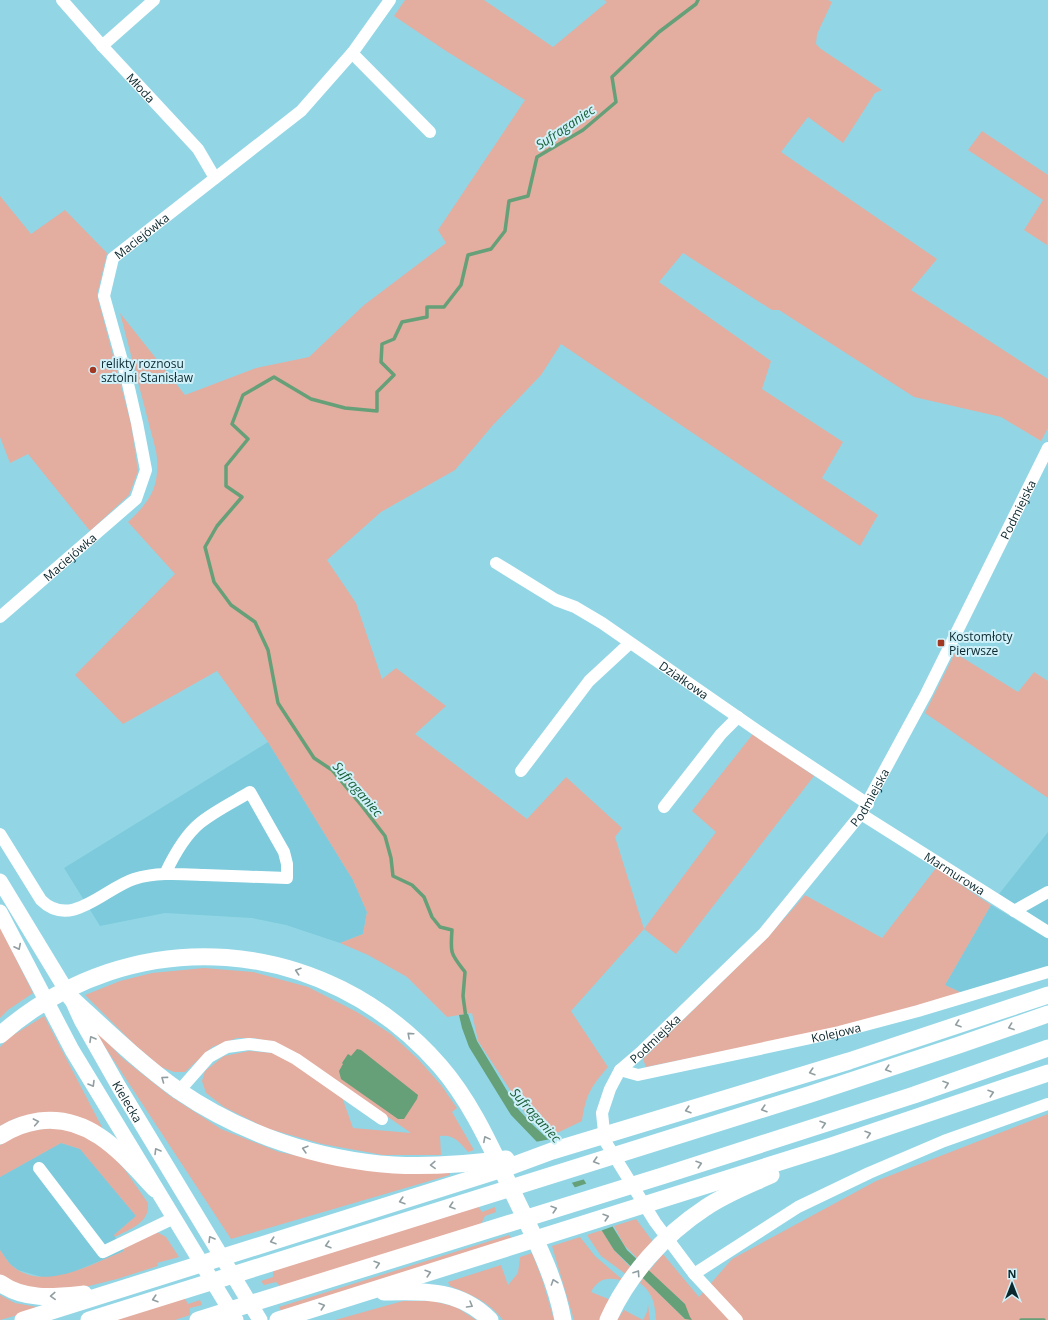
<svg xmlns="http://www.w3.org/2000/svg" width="1048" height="1320" viewBox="0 0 1048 1320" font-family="'Open Sans',sans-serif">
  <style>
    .built { fill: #7ccadb }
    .green { fill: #e3ada0 }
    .water { fill: #65a078 }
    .pier { fill: #92d6e6 }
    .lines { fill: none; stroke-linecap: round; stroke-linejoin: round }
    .stream { stroke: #65a078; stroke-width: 3.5 }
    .minor { stroke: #fff; stroke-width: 12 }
    .major { stroke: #fff; stroke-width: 15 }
    .highway { stroke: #fff; stroke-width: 17 }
    .oneway { stroke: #919ea1 }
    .poi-dot { fill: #a23822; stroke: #d0f1f9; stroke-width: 1.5 }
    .labels { text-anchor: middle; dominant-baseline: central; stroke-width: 4; stroke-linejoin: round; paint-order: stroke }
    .street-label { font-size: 12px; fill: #0b282e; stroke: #d0f1f9 }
    .poi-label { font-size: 12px; fill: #0b282e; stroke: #d0f1f9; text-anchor: start }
    .water-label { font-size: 13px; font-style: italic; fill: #195d36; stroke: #d0f1f9 }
  </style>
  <rect width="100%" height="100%" fill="#92d6e6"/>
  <g class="built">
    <polygon points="268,742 353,880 367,912 363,934 340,943 286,925 252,918 165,913 100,926 64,868"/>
    <polygon points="1048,832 1048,925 999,894"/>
    <polygon points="991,905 1048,939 1048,967 962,993 945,985"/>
    <polygon points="61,1143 80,1149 136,1216 114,1235 124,1251 66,1275 53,1277 42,1277 18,1270 10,1264 0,1250 0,1177"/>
  </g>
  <g class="green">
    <path d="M405,0H484L553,47L607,2L604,0H828L832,2L817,34L816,44L821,49L882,90L875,93L843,143L808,117L781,152L937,259L911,290L1048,379V428L1041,441L1001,417L914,397L779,310H772L683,253L659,282L771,361L762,389L843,442L822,478L878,515L860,546L561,344L541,375L493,425L455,470L381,512L327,560L356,603L382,679L396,668L446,706L415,734L527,819L566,777L622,828L615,837L644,929L716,832L692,811L753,734L814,776L676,954L644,929L571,1011L608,1067C591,1087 586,1094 582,1121L549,1137L528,1117L478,1041L472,1013L447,1017L407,977L368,955L340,943L363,934L367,912L353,880L268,742L217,671L123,724L75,675L175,574L128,522C143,508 156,494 157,472C158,465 157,458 156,451L120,313L185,395L256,368L309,357L364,305L446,243L438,230L525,100L446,51L394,16Z"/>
    <polygon points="982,131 1048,175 1047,245 1024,230 1043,200 968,150"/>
    <polygon points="0,196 31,234 65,210 107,253 97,295 131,424 138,471 129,495 90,531 28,454 10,463 0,437"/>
    <polygon points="955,653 1018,692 1034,672 1048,681 1048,798 925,713"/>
    <polygon points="936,868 991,905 945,985 962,993 833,1029 646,1067 643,1059 768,937 805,895 882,938"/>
    <polygon points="0,927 33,993 8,1010 0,1018"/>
    <path d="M204,968L253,972L308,987L357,1012L391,1034L419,1060L441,1085L457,1108L452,1112L474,1150L468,1152C460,1142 453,1134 440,1136L441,1155H383L322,1144L266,1128L224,1107L206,1093L202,1081L205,1071L224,1056L249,1051L273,1053L294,1063L342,1097L353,1128L411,1133L326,1074L277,1043L254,1038H237L212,1047L185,1072H174L161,1067L134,1044L85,995L120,981L152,973Z"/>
    <polygon points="44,1016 104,1131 41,1113 16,1118 0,1126 0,1047 10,1037"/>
    <polygon points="86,1018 121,1057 170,1096 221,1129 279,1152 347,1166 450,1171 450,1175 231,1239"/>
    <path d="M1048,1114V1320H656C655,1304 653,1293 640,1283L643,1278L685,1319V1304L649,1271L663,1254L699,1297L732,1259L876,1181Z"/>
    <path d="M55,1128L75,1131L108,1151L125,1170L148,1203C150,1223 130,1229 115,1237L114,1235L136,1216L80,1149L61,1143L0,1177V1145C14,1132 37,1129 55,1128Z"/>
    <polygon points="477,1205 482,1212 495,1207 496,1212 485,1216 481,1224 281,1287 276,1282 264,1285 261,1281 273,1277 273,1269"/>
    <polygon points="636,1219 654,1243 639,1260 624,1245 614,1226"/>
    <polygon points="602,1230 614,1250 632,1269 627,1275 601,1256 587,1235"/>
    <path d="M157,1232L166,1237L179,1257L157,1263L158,1266L117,1279L85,1287L34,1289L14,1283L0,1275V1250C4,1255 7,1261 11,1265C43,1293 91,1264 124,1251L122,1247Z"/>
    <polygon points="509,1235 512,1239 281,1311 279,1307"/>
    <path d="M580,1237L595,1256L624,1281C609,1277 599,1277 591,1292L611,1300L602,1320H574L552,1246Z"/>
    <path d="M532,1253L542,1279L554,1320H503C488,1301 472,1295 450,1286L448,1282L501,1265L508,1285L518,1273L520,1257Z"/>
    <polygon points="0,1295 15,1303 43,1308 0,1320"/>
    <polygon points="184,1297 188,1304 200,1300 202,1305 190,1308 190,1315 175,1320 110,1320"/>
    <polygon points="403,1301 433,1301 456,1307 476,1320 335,1320"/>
    <polygon points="648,1304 650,1320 617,1320 624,1310 643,1320 647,1312"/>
  </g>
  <g class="water">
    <polygon points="468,1014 477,1041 518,1109 534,1126 573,1162 627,1250 685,1304 690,1317 692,1320 685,1319 614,1250 557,1159 537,1142 511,1115 469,1047 462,1028 459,1015"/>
    <polygon points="357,1049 361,1050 418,1095 417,1099 404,1119 398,1119 341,1079 339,1071 343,1064 342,1063 348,1054 351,1056"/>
  </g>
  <g class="pier">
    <polygon points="551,1139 569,1154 585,1179 571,1183 556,1160 535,1142"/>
    <polygon points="588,1183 614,1226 600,1231 573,1188"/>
  </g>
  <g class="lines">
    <g class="stream">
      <path d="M466,1018L463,996L465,972C451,954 450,954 452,930L440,927L432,917L424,897L412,885L393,876L391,858L385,836L362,806L332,770L314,758L278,703L268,650L255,622L231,605L214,582L205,547L217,526L242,497L226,486V466L248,439L232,424L243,395L274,377L311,399L345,408L377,411V392L394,375L381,362L382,344L394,339L402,322L427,317V307H444L461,285L468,255L491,249L505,231L509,201L528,196L537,157L583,130L616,102L612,77L659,32L696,4L698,0"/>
      <polyline points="1021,1320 1044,1320"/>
    </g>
    <g class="minor">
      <path id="s1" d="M62,0L106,50L198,149L215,178"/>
      <polyline points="102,46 154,0"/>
      <polyline points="352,53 430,132"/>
      <path id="s2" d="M496,563L556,600L575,607L602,623L768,738L868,804"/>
      <path id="s3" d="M0,617L136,499L146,470L137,423L126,375L104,296L113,258L301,111L353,52L390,0"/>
      <polyline points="521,771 589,681 630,643"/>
      <polyline points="664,807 721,734 738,717"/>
      <path id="s4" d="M861,814L1048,932"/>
      <path d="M0,834L41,900C71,930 105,888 134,879C156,872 181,874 204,875C232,876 259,877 287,878V864L284,852L250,792C235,801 213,812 200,823C184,836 173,857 165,874"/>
      <polyline points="1014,911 1048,892"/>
      <path id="s5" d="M620,1070L638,1075L839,1032L918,1011L1048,972"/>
      <polyline points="179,1091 209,1057 227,1047 249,1044 273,1047 296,1059 382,1119"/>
      <polyline points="39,1168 103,1252 174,1218"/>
      <polyline points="694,1274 798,1207 869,1173 944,1141 1048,1104"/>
      <path id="s6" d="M737,1320L694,1274L655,1222L605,1141L602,1113L610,1089L620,1070L641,1052L764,933L861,814L926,694L1048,448"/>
    </g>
    <g class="major">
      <path id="s7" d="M0,881L71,998L81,1020L119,1087L260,1320"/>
      <polyline points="0,912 72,1050 236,1320"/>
    </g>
    <g class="highway">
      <path d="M71,998C106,1030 140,1063 179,1091C242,1134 318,1160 394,1165C432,1167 469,1164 506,1159"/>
      <path d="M0,1035C132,919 325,934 440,1066C473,1104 493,1152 515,1197C534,1237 555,1276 563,1320"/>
      <path d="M0,1136C12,1128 25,1123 39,1121C91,1114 124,1156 155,1189"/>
      <path d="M0,1283C25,1301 55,1297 84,1294"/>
      <path d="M384,1292C425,1291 459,1289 490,1320"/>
      <polyline points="23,1320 506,1168 552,1151 849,1061 1048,995"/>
      <polyline points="89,1320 811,1094 959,1045 1048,1014"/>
      <polyline points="198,1320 662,1176 914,1095 1048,1048"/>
      <polyline points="278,1320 831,1146 1048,1073"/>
      <path d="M608,1320C628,1275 664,1235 705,1208C725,1194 749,1185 771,1175"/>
    </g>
  </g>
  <defs><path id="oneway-chevron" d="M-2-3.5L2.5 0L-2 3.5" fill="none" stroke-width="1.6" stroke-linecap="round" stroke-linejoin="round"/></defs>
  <g class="oneway">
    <use href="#oneway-chevron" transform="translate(18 947) rotate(63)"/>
    <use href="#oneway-chevron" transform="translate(298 971) rotate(-162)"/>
    <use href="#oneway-chevron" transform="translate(958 1024) rotate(161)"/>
    <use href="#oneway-chevron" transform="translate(1011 1027) rotate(160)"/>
    <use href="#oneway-chevron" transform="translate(410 1035) rotate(-138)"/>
    <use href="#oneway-chevron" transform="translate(92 1039) rotate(-120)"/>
    <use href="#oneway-chevron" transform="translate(888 1069) rotate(162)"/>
    <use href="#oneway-chevron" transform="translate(812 1072) rotate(163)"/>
    <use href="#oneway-chevron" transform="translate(164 1079) rotate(-144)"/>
    <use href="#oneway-chevron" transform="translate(92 1084) rotate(59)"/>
    <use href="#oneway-chevron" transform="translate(946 1084) rotate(-19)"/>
    <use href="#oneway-chevron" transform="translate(991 1093) rotate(-18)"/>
    <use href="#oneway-chevron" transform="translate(764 1109) rotate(163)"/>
    <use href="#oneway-chevron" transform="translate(688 1110) rotate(163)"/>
    <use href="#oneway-chevron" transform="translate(36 1122) rotate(-11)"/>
    <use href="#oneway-chevron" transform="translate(823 1124) rotate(-18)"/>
    <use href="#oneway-chevron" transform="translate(868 1134) rotate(-18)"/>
    <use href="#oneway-chevron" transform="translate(486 1139) rotate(-118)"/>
    <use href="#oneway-chevron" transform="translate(305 1149) rotate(-164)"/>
    <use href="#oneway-chevron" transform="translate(157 1151) rotate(-121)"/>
    <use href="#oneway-chevron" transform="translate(596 1161) rotate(163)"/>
    <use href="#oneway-chevron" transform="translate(699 1164) rotate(-18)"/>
    <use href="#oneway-chevron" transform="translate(433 1165) rotate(178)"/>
    <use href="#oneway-chevron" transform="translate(402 1201) rotate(163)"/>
    <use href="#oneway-chevron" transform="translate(452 1206) rotate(162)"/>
    <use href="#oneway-chevron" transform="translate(554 1209) rotate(-17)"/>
    <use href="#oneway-chevron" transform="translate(606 1217) rotate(-17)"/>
    <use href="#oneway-chevron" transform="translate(211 1239) rotate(-121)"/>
    <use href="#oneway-chevron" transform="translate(273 1241) rotate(162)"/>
    <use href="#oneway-chevron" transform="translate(328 1245) rotate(163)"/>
    <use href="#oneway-chevron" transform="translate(377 1264) rotate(-17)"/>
    <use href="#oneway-chevron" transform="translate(428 1273) rotate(-17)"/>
    <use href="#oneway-chevron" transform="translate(637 1273) rotate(-56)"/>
    <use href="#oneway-chevron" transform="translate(554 1282) rotate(-109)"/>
    <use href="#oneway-chevron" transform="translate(53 1296) rotate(177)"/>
    <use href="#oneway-chevron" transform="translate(155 1299) rotate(163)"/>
    <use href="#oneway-chevron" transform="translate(470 1305) rotate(30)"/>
    <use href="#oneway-chevron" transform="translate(322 1306) rotate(-18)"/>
  </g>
  <g class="poi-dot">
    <circle cx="93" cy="370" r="4"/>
    <rect x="937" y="639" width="8" height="8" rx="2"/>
  </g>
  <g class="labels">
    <g class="street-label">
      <text stroke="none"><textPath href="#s1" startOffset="118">Młoda</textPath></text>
      <text stroke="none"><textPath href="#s3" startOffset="465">Maciejówka</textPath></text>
      <text stroke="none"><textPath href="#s6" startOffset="993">Podmiejska</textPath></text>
      <text stroke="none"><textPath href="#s3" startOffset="92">Maciejówka</textPath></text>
      <text stroke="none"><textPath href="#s2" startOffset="222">Działkowa</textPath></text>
      <text stroke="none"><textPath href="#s6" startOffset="669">Podmiejska</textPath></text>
      <text stroke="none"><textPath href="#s4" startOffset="111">Marmurowa</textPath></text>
      <text stroke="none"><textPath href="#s5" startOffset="221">Kolejowa</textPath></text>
      <text stroke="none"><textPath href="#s6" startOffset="345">Podmiejska</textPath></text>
      <text stroke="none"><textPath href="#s7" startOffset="255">Kielecka</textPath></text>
    </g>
    <g class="poi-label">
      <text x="101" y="363">relikty roznosu<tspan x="101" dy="14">sztolni Stanisław</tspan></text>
      <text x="949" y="636">Kostomłoty<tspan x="949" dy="14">Pierwsze</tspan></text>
    </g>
    <g class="water-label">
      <text transform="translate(565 127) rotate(-34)">Sufraganiec</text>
      <text transform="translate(358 789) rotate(49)">Sufraganiec</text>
      <text transform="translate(536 1115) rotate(48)">Sufraganiec</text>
    </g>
  </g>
  <g transform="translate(1012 1284)" stroke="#d0f1f9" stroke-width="3" paint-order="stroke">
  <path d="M0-3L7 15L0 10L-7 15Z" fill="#0b282e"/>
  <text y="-6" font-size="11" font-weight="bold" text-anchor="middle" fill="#0b282e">N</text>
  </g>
</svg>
